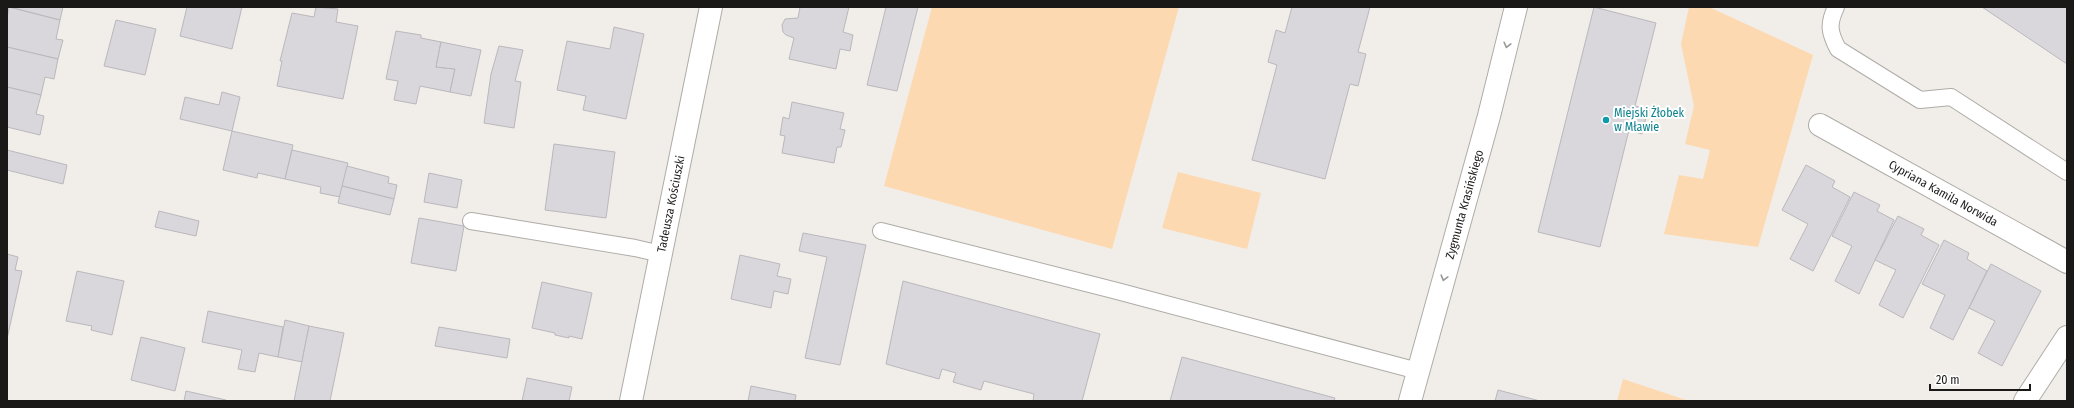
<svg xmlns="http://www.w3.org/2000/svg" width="2074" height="408" viewBox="0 0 2074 408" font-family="'Fira Sans Condensed',sans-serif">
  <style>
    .green { fill: #fdd9b1 }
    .building { fill: #d9d7dc; stroke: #bab8bd }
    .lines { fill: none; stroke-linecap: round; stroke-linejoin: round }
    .lane-casing { stroke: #afaca8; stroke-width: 18 }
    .street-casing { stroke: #afaca8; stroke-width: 24 }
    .lane { stroke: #fff; stroke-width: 16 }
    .street { stroke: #fff; stroke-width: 22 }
    .oneway { stroke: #989897 }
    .culture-dot { fill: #0f9aa8; stroke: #fff; stroke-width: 1.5 }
    .labels { text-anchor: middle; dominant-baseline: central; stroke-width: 4; stroke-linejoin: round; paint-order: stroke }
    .culture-label { font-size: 12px; fill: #0d838f; stroke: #fff; text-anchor: start }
    .street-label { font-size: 12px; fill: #1b1918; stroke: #fff }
  </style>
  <rect width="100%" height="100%" fill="#f1ede8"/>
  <g class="green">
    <polygon points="932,7 1179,7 1112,249 884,186"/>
    <polygon points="1689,7 1709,7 1813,55 1758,247 1664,234 1679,175 1703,179 1710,150 1685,144 1694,106 1681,44"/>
    <polygon points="1178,172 1261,193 1247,249 1162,228"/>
    <polygon points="1623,379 1689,401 1617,401"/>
  </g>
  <g class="building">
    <polygon points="9,7 60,20 56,39 63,40 58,59 7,47 7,18"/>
    <polygon points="10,7 63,7 60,20"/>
    <polygon points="187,7 242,7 232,49 180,36"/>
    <polygon points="316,7 338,9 336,22 358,26 343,99 277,86 282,61 280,61 292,13 314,17"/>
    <polygon points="800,7 849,7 843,32 853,35 850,51 840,49 836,69 789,59 794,38 786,35 783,32 782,25 785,19 798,18"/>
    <polygon points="886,7 918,7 897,91 867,85"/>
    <polygon points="1292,7 1370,7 1358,52 1366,54 1358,86 1350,84 1325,179 1252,160 1277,65 1268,62 1276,30 1285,33"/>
    <polygon points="1594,7 1656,23 1635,106 1648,109 1642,134 1629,130 1600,247 1538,232"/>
    <polygon points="1982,7 2067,7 2067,64"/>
    <polygon points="116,20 156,29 145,75 104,66"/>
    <polygon points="614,27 644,34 626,119 583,110 586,96 557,90 567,41 610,49"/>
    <polygon points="396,31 421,35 421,38 441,42 436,67 455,69 450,92 420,86 416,104 394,100 398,81 386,79"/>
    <polygon points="441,42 481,50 471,96 450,92 455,69 436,67"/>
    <polygon points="499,46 523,50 515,81 521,82 514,128 484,123 491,74"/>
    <polygon points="7,47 58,59 54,79 45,77 41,95 7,87"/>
    <polygon points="7,87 41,95 36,114 44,116 40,135 7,127"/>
    <polygon points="222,92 240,97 232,131 180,119 185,97 219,105"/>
    <polygon points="792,102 844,113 840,129 845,130 841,147 837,147 834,163 782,153 785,136 780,135 783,117 789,119"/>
    <polygon points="232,131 293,145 285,179 258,173 257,178 223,170"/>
    <polygon points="554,144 615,152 606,218 545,210"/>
    <polygon points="7,150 67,165 63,184 7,170"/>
    <polygon points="292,150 348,163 340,197 320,193 321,187 285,179"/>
    <polygon points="1806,165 1835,181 1832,187 1850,197 1813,271 1790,259 1808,224 1782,210"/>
    <polygon points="347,166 389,177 388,183 397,185 394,199 342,186"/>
    <polygon points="429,173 462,180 457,208 424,202"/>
    <polygon points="342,186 394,199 390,215 338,203"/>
    <polygon points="1854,192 1880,205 1877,211 1894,220 1859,294 1835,281 1852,246 1832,236"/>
    <polygon points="159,211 199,221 196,236 155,227"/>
    <polygon points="1898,216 1924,229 1921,235 1939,245 1903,318 1879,305 1896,270 1875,260"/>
    <polygon points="419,218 464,226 456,271 411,263"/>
    <polygon points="803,233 866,245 840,365 805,358 827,257 799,251"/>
    <polygon points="1944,240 1969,253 1967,259 1987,271 1953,340 1930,328 1945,295 1922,284"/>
    <polygon points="7,254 18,257 15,270 22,271 7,339"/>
    <polygon points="740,255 780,264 777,276 791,279 788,294 774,291 771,308 731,299"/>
    <polygon points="1991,264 2041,291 2002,366 1978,353 1995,321 1969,308"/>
    <polygon points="77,271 124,281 112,335 91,330 92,326 66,321"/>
    <polygon points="903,281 1100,334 1082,401 1033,401 1034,394 984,381 981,390 953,382 956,373 942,369 939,379 886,364"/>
    <polygon points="542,282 592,293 582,339 569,336 569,338 555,335 555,333 532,328"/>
    <polygon points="208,311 283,327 278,357 259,353 255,372 238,369 242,350 202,342"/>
    <polygon points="285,320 309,326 302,362 278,357"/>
    <polygon points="309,326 344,333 330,401 294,401"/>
    <polygon points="439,327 510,339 507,358 435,346"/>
    <polygon points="141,337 185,348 175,391 131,380"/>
    <polygon points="1182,357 1335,398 1334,401 1170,401"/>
    <polygon points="527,378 572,387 569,401 522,401"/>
    <polygon points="751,386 796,395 795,401 748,401"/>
    <polygon points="1498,390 1540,401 1495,401"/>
    <polygon points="186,391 226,400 226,401 184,401"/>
  </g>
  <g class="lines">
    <g class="lane-casing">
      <g id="lane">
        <path d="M1836,7C1828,24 1829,32 1838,49L1920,100L1951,97L2067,172"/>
        <polyline points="471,221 635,248 661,254"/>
        <polyline points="881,231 1117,291 1418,371"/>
      </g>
    </g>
    <g class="street-casing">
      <g id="street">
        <path id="s1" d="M1820,125L2067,262"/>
        <path id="s2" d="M631,401L711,7"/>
        <path id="s3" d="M1410,401L1489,116L1516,7"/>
        <polyline points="2025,401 2067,337"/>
      </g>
    </g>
    <use href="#lane" class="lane"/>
    <use href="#street" class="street"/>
  </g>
  <defs><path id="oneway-chevron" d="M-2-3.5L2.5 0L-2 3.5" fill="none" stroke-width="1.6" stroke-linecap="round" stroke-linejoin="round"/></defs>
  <g class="oneway">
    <use href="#oneway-chevron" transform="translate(1507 45) rotate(104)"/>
    <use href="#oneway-chevron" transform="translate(1444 278) rotate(105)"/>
  </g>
  <circle class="culture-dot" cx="1606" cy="120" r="4"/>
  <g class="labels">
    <g class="culture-label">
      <text x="1614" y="113">Miejski Żłobek<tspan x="1614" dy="14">w Mławie</tspan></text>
    </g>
    <g class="street-label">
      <text stroke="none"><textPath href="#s1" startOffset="141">Cypriana Kamila Norwida</textPath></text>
      <text stroke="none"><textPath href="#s2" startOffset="201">Tadeusza Kościuszki</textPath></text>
      <text stroke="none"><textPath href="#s3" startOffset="204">Zygmunta Krasińskiego</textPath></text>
    </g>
  </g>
  <rect width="2074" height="408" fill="none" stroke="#1b1918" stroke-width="16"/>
  <path d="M1930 384v6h100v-6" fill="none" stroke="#1b1918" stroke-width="2"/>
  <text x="1936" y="384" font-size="12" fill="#1b1918" stroke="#ffffff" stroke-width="3" paint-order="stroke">20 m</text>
</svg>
